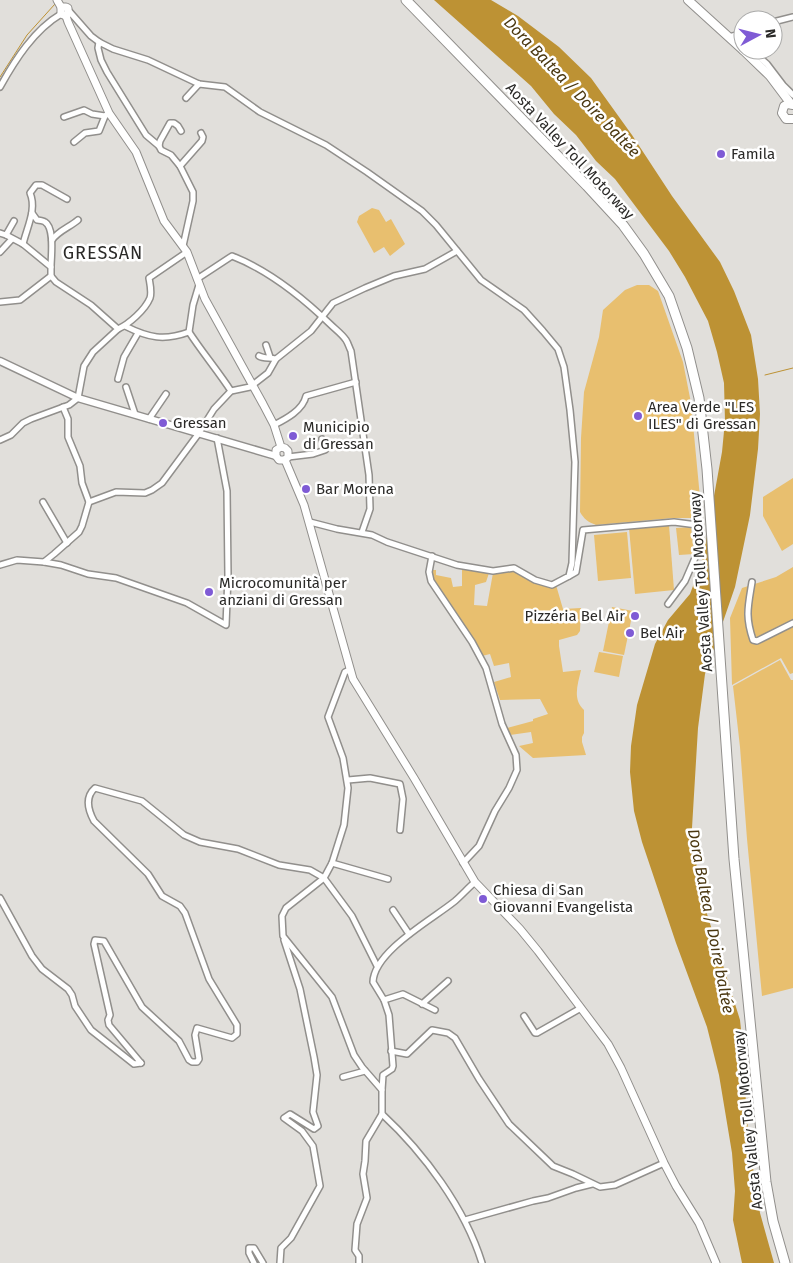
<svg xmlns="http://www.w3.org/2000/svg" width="793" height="1263" viewBox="0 0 793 1263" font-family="'Fira Sans',sans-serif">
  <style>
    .green { fill: #e8bf6f }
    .water { fill: #bd9234 }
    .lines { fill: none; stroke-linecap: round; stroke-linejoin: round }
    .stream { stroke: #bd9234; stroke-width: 1 }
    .minor-casing { stroke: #918f8c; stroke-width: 8 }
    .tertiary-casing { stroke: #918f8c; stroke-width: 9 }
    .secondary-casing { stroke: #918f8c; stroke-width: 9 }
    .primary-casing { stroke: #918f8c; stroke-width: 10 }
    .motorway-casing { stroke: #918f8c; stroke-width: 11 }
    .minor { stroke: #fff; stroke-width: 5 }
    .tertiary { stroke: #fff; stroke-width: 6 }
    .secondary { stroke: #fff; stroke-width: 7 }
    .primary { stroke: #fff; stroke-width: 8 }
    .motorway { stroke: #fff; stroke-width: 9 }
    .poi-dot { fill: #7f5bd5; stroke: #fff; stroke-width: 2 }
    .labels { text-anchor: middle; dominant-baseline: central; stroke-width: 5; stroke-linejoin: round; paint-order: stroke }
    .street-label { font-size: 15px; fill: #2b2a28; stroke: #fff }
    .poi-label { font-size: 15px; fill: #2b2a28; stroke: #fff; text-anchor: start }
    .water-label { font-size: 16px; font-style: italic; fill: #4b3811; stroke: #fff }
    .quarter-label { font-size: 18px; letter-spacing: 1px; fill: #2b2a28; stroke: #fff }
  </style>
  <rect width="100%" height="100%" fill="#e1dfdb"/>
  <g class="green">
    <polygon points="372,208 379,210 386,222 391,219 405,244 390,256 384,247 374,253 357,222 359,216"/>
    <path d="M637,285H649L658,291L683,362L691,403L701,508L700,514L694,518H673L596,525C588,522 584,519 580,512L581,438L584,392L599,337L603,310L625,290Z"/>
    <polygon points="793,478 793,544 782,551 763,516 763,497"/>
    <polygon points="669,525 674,590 635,594 629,528"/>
    <polygon points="691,527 694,554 679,555 676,528"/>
    <polygon points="627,532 631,578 598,581 594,535"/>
    <path d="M463,567L489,573L486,582L475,585L474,605L487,606L493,573L513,570L546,586L556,585L563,609L581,608L580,631L577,635L559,640V646L563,672L581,670C578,684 572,699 584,710V733L582,737V742L586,755L533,758L519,746L533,743L531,732L510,735L507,728L533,721V719L548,714L540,699L500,700L494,682L511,677L509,663L494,666L490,654L482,656L433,578V570H436V575L451,578L453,587L462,586V568Z"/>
    <polygon points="793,567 793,673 790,674 781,658 732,685 730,618 742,588 776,577"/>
    <polygon points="612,607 633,611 624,655 603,651"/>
    <polygon points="599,652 623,656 619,677 594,672"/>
    <polygon points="780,660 791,680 793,680 793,988 762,996 747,839 740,747 733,686"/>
  </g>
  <polygon class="water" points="434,0 491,0 518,16 559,47 591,78 632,135 672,196 720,262 734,291 751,335 758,379 760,414 758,449 750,515 735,587 705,674 698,728 692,828 697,870 703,901 740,1020 745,1068 746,1113 752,1161 760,1213 774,1263 742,1263 733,1220 735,1191 732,1153 719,1075 707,1027 676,943 642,842 634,811 630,772 631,746 637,705 655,644 668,620 690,594 702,562 722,452 725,421 724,383 717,352 708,321 685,277 669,251 615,179 596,161 576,135 554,114 531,86"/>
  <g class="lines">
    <g class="stream">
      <polyline points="0,77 27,35 55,4"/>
      <polyline points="765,375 793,368"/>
    </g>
    <g class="minor-casing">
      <g id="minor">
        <polyline points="69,11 91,36 99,42 113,49 148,60 199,84 225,87 260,112 326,145 367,172 422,211 436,225 481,280 524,310 543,331 558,349 564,367 570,410 575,462 572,563 569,576 552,585 535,580 514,568 493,571 457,565 387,542 372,535 337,529 310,522"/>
        <polyline points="773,22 793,17"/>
        <polyline points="729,37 743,33"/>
        <polyline points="99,42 98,48 101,60 107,72 146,135 159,146"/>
        <polyline points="751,50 767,64 783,85 793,95"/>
        <path d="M0,87C15,60 34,30 61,14"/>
        <polyline points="186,98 199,84"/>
        <polyline points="64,117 84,110 92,114 105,116 109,113"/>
        <polyline points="181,131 178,126 174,123 170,123 160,141 159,146 161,150 171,155 180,166 193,192 193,201 183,246"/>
        <polyline points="74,142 85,133 99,131 105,116"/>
        <polyline points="180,166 202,141 203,137 201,133"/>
        <path d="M32,213L37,220C39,220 44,221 45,222C55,228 51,257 51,267"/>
        <polyline points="0,233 6,235 14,221"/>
        <path d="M52,240C58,231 70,227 78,220"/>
        <path d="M23,244C27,227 37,209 30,193L36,185H42L67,199"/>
        <polyline points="0,252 12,239"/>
        <path d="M197,279L232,256C268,270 302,297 330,324C335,329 342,334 346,340C348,343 349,347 351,351L369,475L370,509L362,532"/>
        <polyline points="0,302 20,300 51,276 51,267 23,244 6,235"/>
        <path d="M125,326C149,338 164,341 189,332L193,305L199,285"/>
        <path d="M118,329C129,324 145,310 150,298C152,292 150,284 149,278L187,252"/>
        <path d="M189,332C202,352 218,371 231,391"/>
        <polyline points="266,345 270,357"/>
        <path d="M259,356C264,359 270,357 276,359"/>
        <polyline points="118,379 124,357 138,333"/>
        <polyline points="126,387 135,414"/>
        <polyline points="149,419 166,394"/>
        <path d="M274,425C286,419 303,410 306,396L356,382"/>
        <polyline points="0,440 11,435 23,423 31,419 69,405 78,398 84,366 93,352 118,329 91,305 56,282 51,276"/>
        <polyline points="288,457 313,454 325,450 322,439"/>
        <polyline points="43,502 67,543"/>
        <polyline points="89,502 116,492 145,493 152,490 162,483 199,433 214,409 231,391 250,387 268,373 276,359 311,331 333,303 365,288 394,276 425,269 457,251"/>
        <polyline points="432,556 429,572 431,581 472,642 486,668 502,724 516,755 517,770 509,788 495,811 479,846 463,863"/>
        <polyline points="44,562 61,565 88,574 116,578 187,603 226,625 228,576 227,491 217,438"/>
        <polyline points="0,565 17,560 44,562 54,554 79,532 82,526 89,502 82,483 80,466 68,437 68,419 63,407"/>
        <polyline points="569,576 576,572 583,530 674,522 697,525 698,551 685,581 668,604"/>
        <path d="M752,582C748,607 745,616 753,640L757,641L793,623"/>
        <polyline points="349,670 345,672 328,717 343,758 348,788 344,825 332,863 324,878 352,916 377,966"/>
        <polyline points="348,780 370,778 400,784 403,799 400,830"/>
        <polyline points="332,863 388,879"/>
        <polyline points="0,898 32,956 42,969 68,989 72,995 75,1006 91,1030 134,1064 141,1063"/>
        <polyline points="393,910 409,934"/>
        <polyline points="384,1000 403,994 435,1010"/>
        <polyline points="422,1004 448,981"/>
        <polyline points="524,1016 535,1033 537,1033 581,1008"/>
        <polyline points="391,1051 407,1054 432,1030 448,1033 455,1038 479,1079 509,1124 553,1166 573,1174 600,1187 615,1185 664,1163"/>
        <path d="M141,1063L109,1025L108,1020L110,1015L94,944L95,940L104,941L142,1007L179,1041L189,1060L192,1062H197L199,1059L195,1035L197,1028L232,1038L237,1034V1025L209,979L185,913L180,906L162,896L148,874L94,821C88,810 85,797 95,788L142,801L184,835L200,842L238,849L279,865L310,870L324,878L286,908L282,916L283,936L332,997L354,1055L362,1067L382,1090V1114L366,1141L365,1161L363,1174L367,1198L357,1224L355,1250L359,1256V1263"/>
        <polyline points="343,1077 365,1071"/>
        <path d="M382,1090L383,1075L392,1069L393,1066L389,1015L384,1000L373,982C374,951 433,919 455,901C462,895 468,888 475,882"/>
        <path d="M382,1114C424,1153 465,1208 482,1263"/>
        <polyline points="465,1220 533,1201 548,1198 576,1188 592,1184"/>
        <polyline points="254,1263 249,1253 249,1248 254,1248 263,1263"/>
        <polyline points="280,1263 281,1248 291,1238 320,1186 313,1146 302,1131 284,1118 290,1114 314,1129 318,1126 313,1112 317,1075 314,1057 300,989 284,940"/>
      </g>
    </g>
    <g class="tertiary-casing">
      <polyline id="tertiary" points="0,361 78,398 276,456"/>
    </g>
    <g class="secondary-casing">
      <g id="secondary">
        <polyline points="57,0 61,7 61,14 66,16"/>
        <polyline points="61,7 66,7 68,8 68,14 66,16 68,22 109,113 136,152 164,221 187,252 205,299 263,404 274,425 281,447 285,448 288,451 288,457 285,460"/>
        <polyline points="281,447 276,450 276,456 279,460 285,460"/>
        <polyline points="285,460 304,505 353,679 414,778 475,882 520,929 538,951 608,1044 621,1068 664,1163 676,1186 699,1223 716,1263"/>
      </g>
    </g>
    <g class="primary-casing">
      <g id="primary">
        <polyline points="688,0 743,50"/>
        <polyline points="743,50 770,76 791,104"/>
        <polyline points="793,105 788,104 784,106 782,113 786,119 793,119"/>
      </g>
    </g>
    <g class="motorway-casing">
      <polyline id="motorway" points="406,0 587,186 623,225 644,254 669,296 687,348 699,398 707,469 734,859 766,1182 773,1221 785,1263"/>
    </g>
    <use href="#minor" class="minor"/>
    <use href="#tertiary" class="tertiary"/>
    <use href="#secondary" class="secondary"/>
    <use href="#primary" class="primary"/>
    <use href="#motorway" class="motorway"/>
  </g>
  <g class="poi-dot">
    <circle cx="721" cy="154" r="5"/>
    <circle cx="638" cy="416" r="5"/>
    <circle cx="163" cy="423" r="5"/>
    <circle cx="293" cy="436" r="5"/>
    <circle cx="306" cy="489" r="5"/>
    <circle cx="209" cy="592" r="5"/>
    <circle cx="635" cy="616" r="5"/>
    <circle cx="630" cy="633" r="5"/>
    <circle cx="483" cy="899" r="5"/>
  </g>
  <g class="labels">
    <g class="street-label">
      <text transform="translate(570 151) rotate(47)">Aosta Valley Toll Motorway</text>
      <text transform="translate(701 582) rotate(-94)">Aosta Valley Toll Motorway</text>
      <text transform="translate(748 1120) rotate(-96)">Aosta Valley Toll Motorway</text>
    </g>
    <g class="poi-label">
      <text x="731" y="154">Famila</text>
      <text x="648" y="407">Area Verde "LES<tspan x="648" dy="17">ILES" di Gressan</tspan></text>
      <text x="173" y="423">Gressan</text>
      <text x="303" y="427">Municipio<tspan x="303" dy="17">di Gressan</tspan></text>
      <text x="316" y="489">Bar Morena</text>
      <text x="219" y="583">Microcomunità per<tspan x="219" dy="17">anziani di Gressan</tspan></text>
      <text x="625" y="616" text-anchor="end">Pizzéria Bel Air</text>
      <text x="640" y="633">Bel Air</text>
      <text x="493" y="890">Chiesa di San<tspan x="493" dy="17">Giovanni Evangelista</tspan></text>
    </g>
    <g class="water-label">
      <text transform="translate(572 87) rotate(46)">Dora Baltea / Doire baltée</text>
      <text transform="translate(711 921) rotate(79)">Dora Baltea / Doire baltée</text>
    </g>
    <g class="quarter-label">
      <text x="103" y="253">GRESSAN</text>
    </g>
  </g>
  <g transform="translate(758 35) rotate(83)"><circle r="24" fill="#ffffff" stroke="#aaaaa9"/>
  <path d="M0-4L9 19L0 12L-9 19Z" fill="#7f5bd5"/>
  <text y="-8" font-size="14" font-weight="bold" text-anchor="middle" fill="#2b2a28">N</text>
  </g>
</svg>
